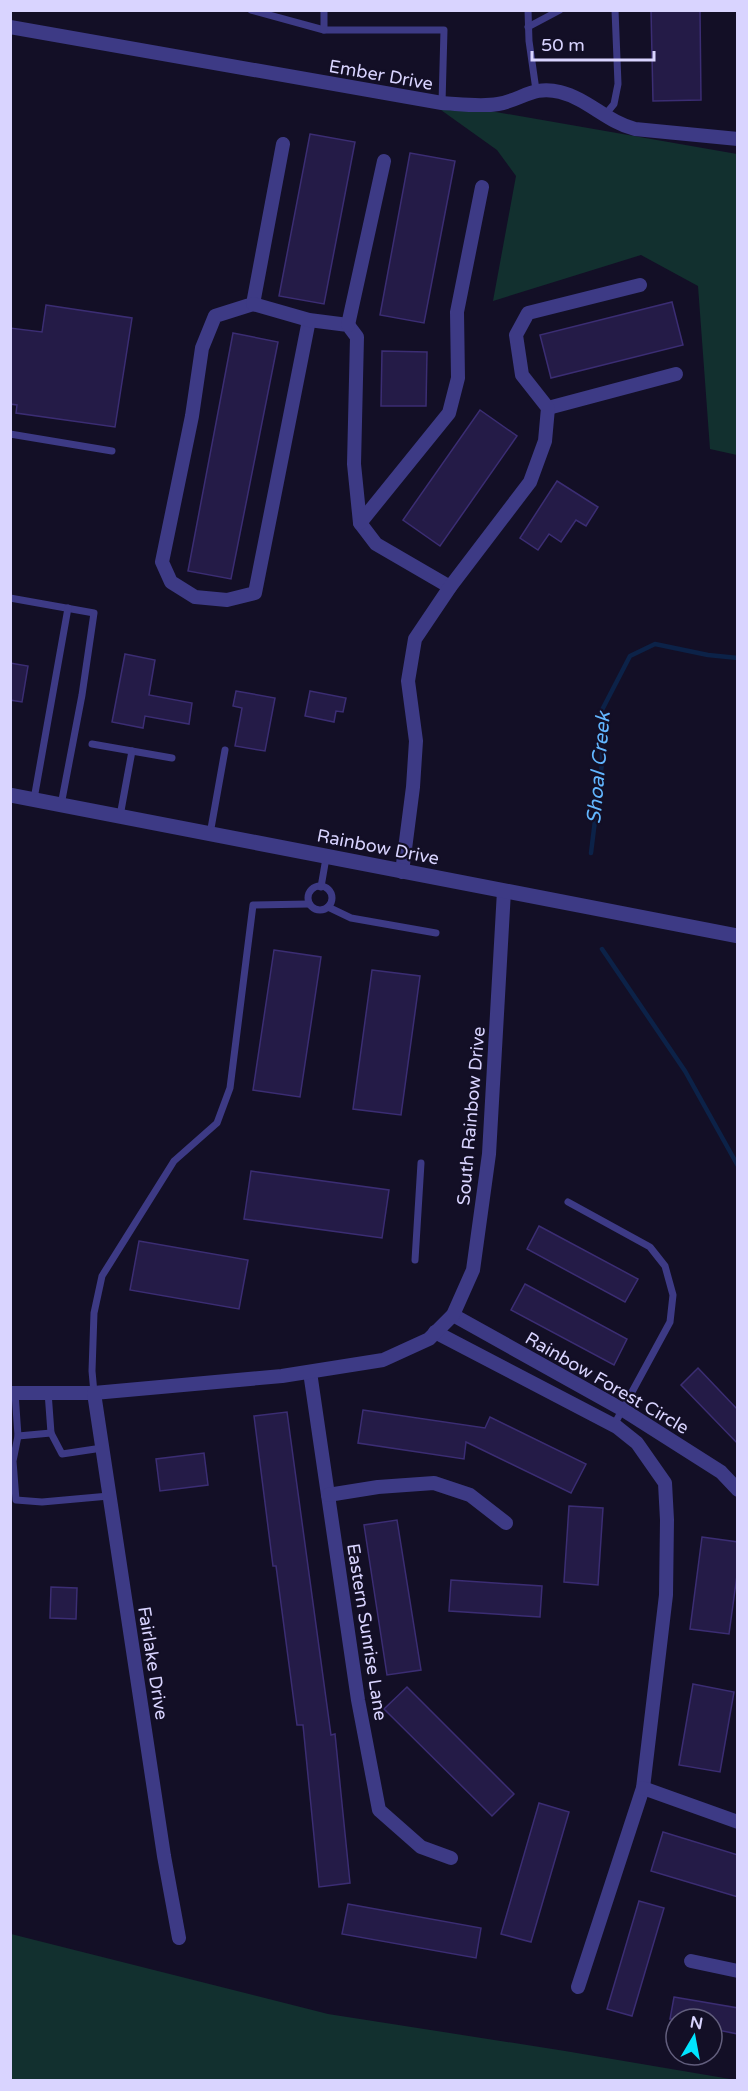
<svg xmlns="http://www.w3.org/2000/svg" width="748" height="2091" viewBox="0 0 748 2091" font-family="'Varela Round',sans-serif">
  <style>
    .green { fill: #12302f }
    .lines { fill: none; stroke-linecap: round; stroke-linejoin: round }
    .stream { stroke: #0c2248; stroke-width: 4.5 }
    .building { fill: #241b47; stroke: #3b2d73; stroke-width: 1.5 }
    .service { stroke: #3d3a85; stroke-width: 7 }
    .minor { stroke: #3d3a85; stroke-width: 14 }
    .tertiary { stroke: #3d3a85; stroke-width: 15 }
    .labels { text-anchor: middle; dominant-baseline: central; stroke-width: 4.5; stroke-linejoin: round; paint-order: stroke }
    .street-label { font-size: 18px; fill: #d9d4ff; stroke: #130f26 }
    .water-label { font-size: 20px; font-style: italic; fill: #62b6ff; stroke: #130f26 }
  </style>
  <rect width="100%" height="100%" fill="#130f26"/>
  <g class="green">
    <polygon points="427,100 737,154 737,455 710,449 698,286 641,255 493,301 516,176 497,150"/>
    <polygon points="11,1934 328,2014 565,2051 736,2080 11,2080"/>
  </g>
  <g class="lines">
    <g class="stream">
      <polyline points="591,853 602,763 602,710 630,656 655,644 708,655 738,658"/>
      <polyline points="602,949 685,1071 738,1166"/>
    </g>
  </g>
  <g class="building">
    <polygon points="651,10 700,10 701,100 653,101"/>
    <polygon points="310,134 355,142 324,304 279,296"/>
    <polygon points="410,153 455,161 424,323 380,315"/>
    <polygon points="672,302 683,345 551,378 540,335"/>
    <polygon points="46,305 132,318 115,427 16,413 17,405 10,404 10,328 42,332"/>
    <polygon points="233,333 278,342 231,579 188,571"/>
    <polygon points="382,351 427,352 426,406 381,406"/>
    <polygon points="480,410 517,436 440,546 403,520"/>
    <polygon points="557,481 598,507 586,526 576,520 561,542 549,534 538,550 520,538"/>
    <polygon points="125,654 155,660 149,695 192,703 189,724 145,716 143,728 112,722"/>
    <polygon points="10,663 28,666 22,702 10,700"/>
    <polygon points="236,691 275,698 265,751 235,746 242,708 233,706"/>
    <polygon points="310,691 346,698 343,712 336,711 334,722 305,716"/>
    <polygon points="274,950 321,957 300,1097 253,1090"/>
    <polygon points="372,970 420,976 401,1115 353,1109"/>
    <polygon points="251,1171 389,1190 382,1238 244,1219"/>
    <polygon points="539,1226 638,1279 625,1302 527,1249"/>
    <polygon points="139,1241 248,1260 239,1309 130,1290"/>
    <polygon points="525,1284 627,1339 614,1365 511,1310"/>
    <polygon points="698,1368 738,1410 738,1444 681,1385"/>
    <polygon points="363,1410 485,1428 490,1417 586,1464 571,1493 466,1442 464,1459 358,1443"/>
    <polygon points="287,1412 331,1735 335,1734 350,1883 319,1887 303,1725 297,1725 276,1566 273,1566 254,1416"/>
    <polygon points="204,1453 208,1485 160,1491 156,1459"/>
    <polygon points="569,1506 603,1508 598,1585 564,1582"/>
    <polygon points="397,1520 421,1670 387,1675 364,1525"/>
    <polygon points="702,1537 738,1542 738,1568 729,1634 690,1629"/>
    <polygon points="451,1580 542,1586 540,1617 449,1611"/>
    <polygon points="51,1587 77,1588 76,1619 50,1618"/>
    <polygon points="693,1684 734,1692 720,1772 679,1765"/>
    <polygon points="407,1687 514,1794 492,1816 384,1709"/>
    <polygon points="539,1803 569,1812 531,1942 501,1934"/>
    <polygon points="663,1832 738,1855 738,1897 651,1871"/>
    <polygon points="639,1901 664,1908 632,2016 607,2009"/>
    <polygon points="348,1904 481,1928 476,1958 342,1934"/>
    <polygon points="674,1997 738,2008 738,2034 712,2029 712,2019 670,2019"/>
  </g>
  <g class="lines">
    <g class="service">
      <polyline points="251,10 324,30 444,30 442,103"/>
      <polyline points="324,10 324,30"/>
      <polyline points="528,10 529,41 536,90"/>
      <polyline points="528,27 560,10"/>
      <polyline points="605,115 614,104 618,84 615,10"/>
      <polyline points="10,434 112,451"/>
      <polyline points="10,598 94,613 82,695 61,805"/>
      <polyline points="92,744 172,758"/>
      <polyline points="34,799 68,608"/>
      <polyline points="120,816 132,751"/>
      <polyline points="210,834 225,750"/>
      <circle cx="320" cy="898" r="12"/>
      <polyline points="321,887 326,858"/>
      <polyline points="328,907 351,918 436,933"/>
      <polyline points="568,1202 650,1247 665,1266 673,1295 670,1322 614,1425"/>
      <polyline points="415,1260 421,1163"/>
      <polyline points="48,1392 51,1433 62,1454 102,1448"/>
      <polyline points="15,1393 18,1436 13,1461 16,1500 42,1502 109,1496"/>
      <polyline points="94,1393 92,1371 94,1313 102,1276 174,1161 217,1123 230,1088 253,905 309,904"/>
      <polyline points="18,1436 51,1433"/>
    </g>
    <g class="minor">
      <path d="M10,27L442,103C460,104 480,107 498,104C522,100 533,85 560,92C588,99 607,122 635,129L738,139"/>
      <polyline points="283,144 253,304 215,316 202,348 192,416 162,562 171,582 195,597 227,600 255,593 309,320"/>
      <polyline points="253,304 309,320 348,325 357,337 354,464 360,523 376,544 450,587"/>
      <polyline points="348,325 384,161"/>
      <polyline points="548,408 676,374"/>
      <polyline points="360,523 449,413 458,378 457,312 482,187"/>
      <polyline points="402,872 413,787 416,741 408,681 415,639 450,587 530,482 545,441 548,408 522,375 516,335 528,313 640,285"/>
      <polyline points="453,1315 625,1411 721,1472 738,1490"/>
      <polyline points="435,1332 617,1427 637,1443 665,1483 667,1520 666,1595 643,1788 578,1987"/>
      <polyline points="310,1372 358,1700 379,1810 421,1847 451,1858"/>
      <polyline points="10,1393 94,1393 282,1376 383,1360 429,1339 453,1315 473,1270 489,1154 504,891"/>
      <polyline points="94,1393 164,1856 179,1938"/>
      <polyline points="328,1495 378,1487 434,1483 470,1495 506,1523"/>
      <polyline points="643,1788 738,1822"/>
      <polyline points="691,1961 738,1971"/>
    </g>
    <polyline class="tertiary" points="10,795 738,936"/>
  </g>
  <g class="labels">
    <g class="street-label">
      <text transform="translate(381 75) rotate(10)">Ember Drive</text>
      <text transform="translate(378 847) rotate(11)">Rainbow Drive</text>
      <text transform="translate(471 1116) rotate(-85)">South Rainbow Drive</text>
      <text transform="translate(607 1383) rotate(30)">Rainbow Forest Circle</text>
      <text transform="translate(367 1632) rotate(81)">Eastern Sunrise Lane</text>
      <text transform="translate(153 1663) rotate(81)">Fairlake Drive</text>
    </g>
    <g class="water-label">
      <text transform="translate(599 768) rotate(-85)">Shoal Creek</text>
    </g>
  </g>
  <rect width="748" height="2091" fill="none" stroke="#d9d4ff" stroke-width="24"/>
  <g transform="translate(694 2037) rotate(10)"><circle r="28" fill="#130f26" stroke="#625e7d" stroke-width="1.5"/>
  <path d="M0-4.5L10 22L0 15L-10 22Z" fill="#00e5ff"/>
  <text y="-9" font-size="16" font-weight="bold" text-anchor="middle" fill="#d9d4ff">N</text>
  </g>
  <path d="M532 51v9h122v-9" fill="none" stroke="#d9d4ff" stroke-width="3"/>
  <text x="541" y="51" font-size="18" fill="#d9d4ff" stroke="#130f26" stroke-width="4.5" paint-order="stroke">50 m</text>
</svg>
